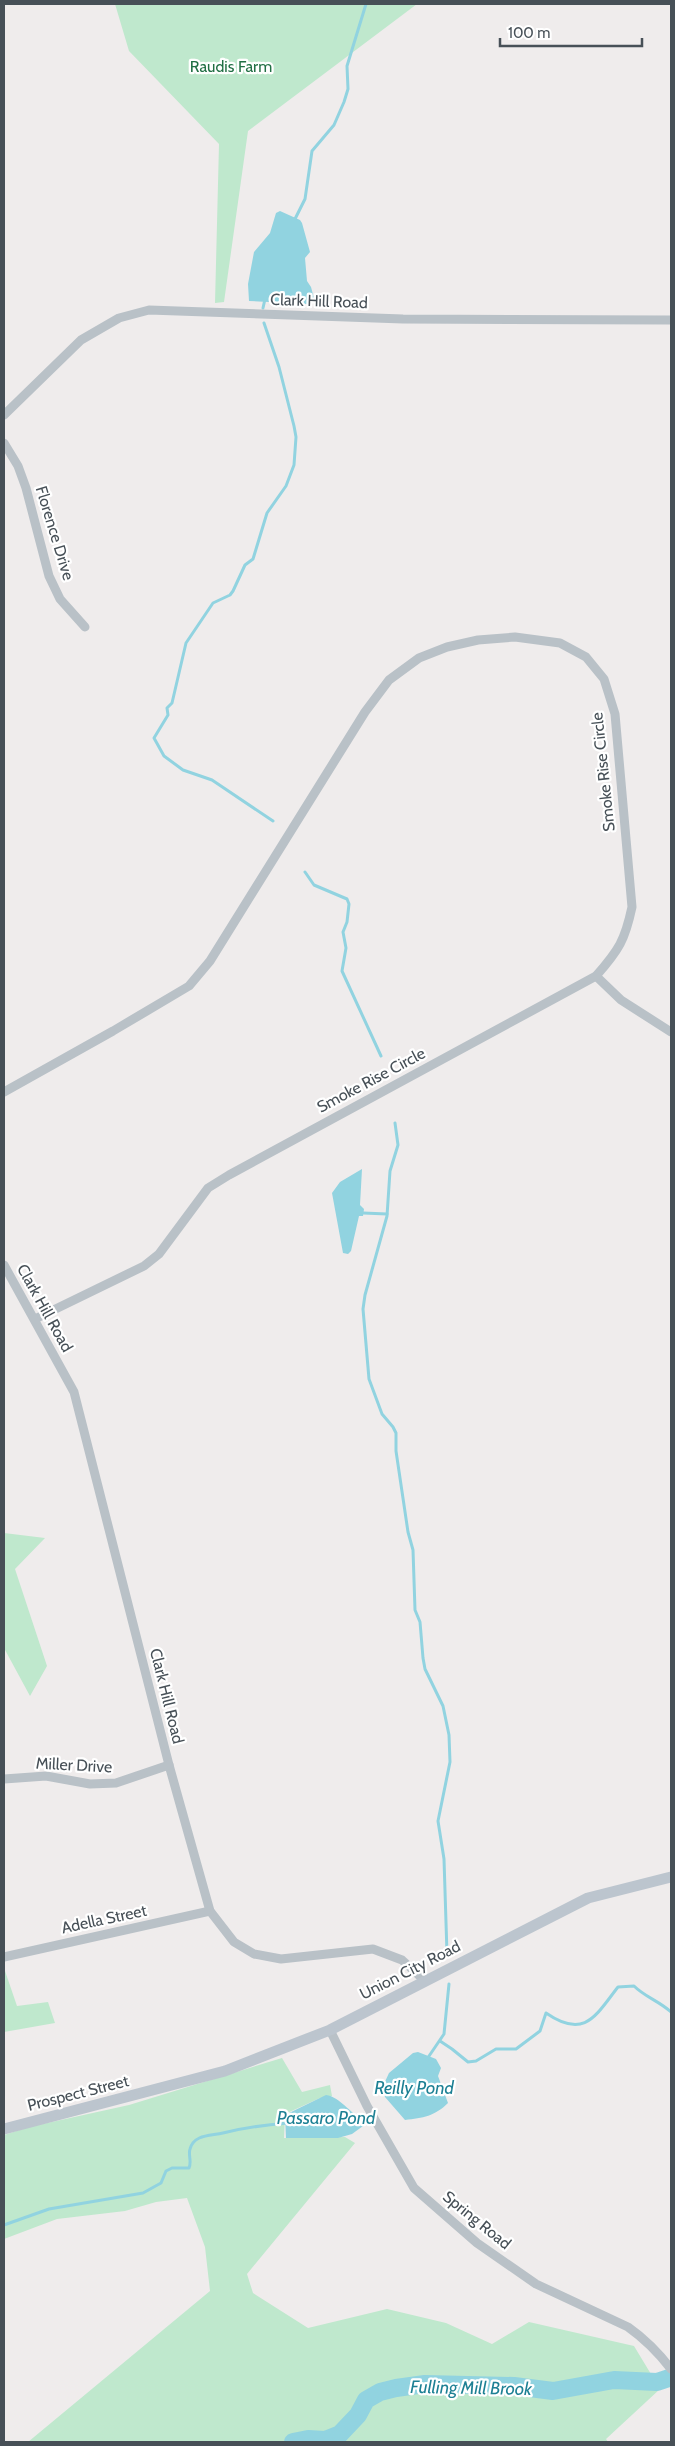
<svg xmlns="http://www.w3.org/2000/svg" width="675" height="2446" viewBox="0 0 675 2446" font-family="Cabin,sans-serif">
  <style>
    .green { fill: #bfe8cd }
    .water { fill: #91d3e0 }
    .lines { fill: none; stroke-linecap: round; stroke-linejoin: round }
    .stream { stroke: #91d3e0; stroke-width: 3 }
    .river { stroke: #91d3e0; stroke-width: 18 }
    .street { stroke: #b9c1c7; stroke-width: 9 }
    .secondary { stroke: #bcc5ce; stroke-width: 11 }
    .labels { text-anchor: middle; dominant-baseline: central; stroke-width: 4.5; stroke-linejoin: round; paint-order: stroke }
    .park-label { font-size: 16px; fill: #216f44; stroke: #fff }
    .street-label { font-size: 16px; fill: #475057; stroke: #fff }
    .water-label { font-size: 18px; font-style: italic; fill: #1d8094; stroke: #fff }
  </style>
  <rect width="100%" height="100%" fill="#efecec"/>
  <g class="green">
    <polygon points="115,4 417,4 248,131 224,302 215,303 219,144 129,51"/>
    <polygon points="4,1533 45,1538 15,1569 47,1666 30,1696 4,1648"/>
    <polygon points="4,1968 17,2006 48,2002 55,2023 4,2032"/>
    <polygon points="282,2058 302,2092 330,2085 332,2096 320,2098 285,2114 284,2138 345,2137 355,2143 247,2274 253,2293 308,2328 387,2309 446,2323 492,2344 529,2322 634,2346 660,2389 606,2439 608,2442 28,2442 210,2291 205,2247 187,2198 156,2202 125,2211 57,2219 4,2239 4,2135 29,2127 129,2105"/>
  </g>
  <g class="water">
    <polygon points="280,211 300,220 302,223 310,252 305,258 307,281 311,287 315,302 307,304 249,301 248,284 254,252 270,233 276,213"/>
    <polygon points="362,1169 360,1205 364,1209 363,1216 359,1216 351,1251 348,1254 343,1253 332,1193 340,1182"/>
    <path d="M418,2052L436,2059L441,2068L438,2076L448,2103C435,2116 423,2118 405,2120L385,2097L383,2086L389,2073L413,2053Z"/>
    <path d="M326,2095C340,2097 350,2113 362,2119L363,2126L352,2134L338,2138H286L285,2115Z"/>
  </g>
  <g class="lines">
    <g class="stream">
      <polyline points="294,221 305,199 312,151 334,125 344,102 348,89 347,66 366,4"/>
      <polyline points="263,308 265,299"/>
      <polyline points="264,323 279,367 294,426 296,437 294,465 286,486 267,513 253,559 245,565 233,591 230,595 213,603 186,643 172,703 167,708 168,715 154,738 164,756 183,770 212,780 273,821"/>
      <polyline points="305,872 314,885 347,899 349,904 347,922 343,932 346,948 342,971 381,1056"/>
      <polyline points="395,1123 398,1145 390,1171 387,1216 365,1295 363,1309 369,1379 382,1414 393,1427 396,1433 396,1451 408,1532 413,1550 415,1610 420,1622 423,1658 425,1669 443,1706 449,1735 450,1762 438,1821 444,1859 447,1954"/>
      <polyline points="363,1213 387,1214"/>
      <path d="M440,2041L452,2049L468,2062L476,2061L496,2049H516L540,2031L546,2013C585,2040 596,2015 618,1987L634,1986C645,1997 659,2001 671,2012"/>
      <polyline points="427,2059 444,2034 449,1984"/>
      <path d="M4,2225L49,2209L143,2193L161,2183L166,2171L172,2168H189C192,2162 188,2155 190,2149C194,2134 211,2136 223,2133C247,2127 263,2125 288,2123"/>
    </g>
    <polyline class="river" points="293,2442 308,2439 325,2440 340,2434 358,2415 366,2400 380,2392 396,2388 425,2384 514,2386 553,2391 614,2380 657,2382 669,2378"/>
    <g class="street">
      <polyline points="4,415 81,340 119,318 149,310 403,319 671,320"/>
      <polyline points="4,443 18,466 26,488 49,576 60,599 85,627"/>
      <polyline points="596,976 621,1000 671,1032"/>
      <path d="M4,1092L113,1031L189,986L210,961L365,712L389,680L419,658L447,647L478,640L515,637L560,643L586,657L604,679L615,714L632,907C625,940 619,950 596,976L229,1175L208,1188L159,1254L144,1266L35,1319"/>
      <polyline points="4,1265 74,1392 169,1765 210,1911 234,1942 254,1954 281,1959 373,1949 402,1960 424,1980"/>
      <polyline points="4,1779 46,1776 90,1784 116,1783 169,1765"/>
      <polyline points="4,1957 210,1911"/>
      <path d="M330,2030L367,2106L414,2188L477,2243L536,2284L628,2327C645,2339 658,2352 671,2369"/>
    </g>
    <polyline class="secondary" points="4,2129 225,2071 330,2030 588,1898 671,1877"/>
  </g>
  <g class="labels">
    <g class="park-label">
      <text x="231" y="66">Raudis Farm</text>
    </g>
    <g class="street-label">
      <text transform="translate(319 301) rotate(2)">Clark Hill Road</text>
      <text transform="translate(55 533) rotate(73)">Florence Drive</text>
      <text transform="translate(603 772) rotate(-96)">Smoke Rise Circle</text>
      <text transform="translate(371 1080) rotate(-28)">Smoke Rise Circle</text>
      <text transform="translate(45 1308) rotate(61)">Clark Hill Road</text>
      <text transform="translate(167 1696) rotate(76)">Clark Hill Road</text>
      <text transform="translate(74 1765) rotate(3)">Miller Drive</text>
      <text transform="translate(104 1919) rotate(-12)">Adella Street</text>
      <text transform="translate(410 1970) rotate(-27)">Union City Road</text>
      <text transform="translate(78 2093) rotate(-14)">Prospect Street</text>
      <text transform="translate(477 2220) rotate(39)">Spring Road</text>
    </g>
    <g class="water-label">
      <text x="414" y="2088">Reilly Pond</text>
      <text x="326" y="2118">Passaro Pond</text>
      <text transform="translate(471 2388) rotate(1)">Fulling Mill Brook</text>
    </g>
  </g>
  <rect width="675" height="2446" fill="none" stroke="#475057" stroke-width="10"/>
  <path d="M500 38v8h142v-8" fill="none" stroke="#475057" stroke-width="2.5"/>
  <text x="508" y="38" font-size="15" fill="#475057" stroke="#ffffff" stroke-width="4" paint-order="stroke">100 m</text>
</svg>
